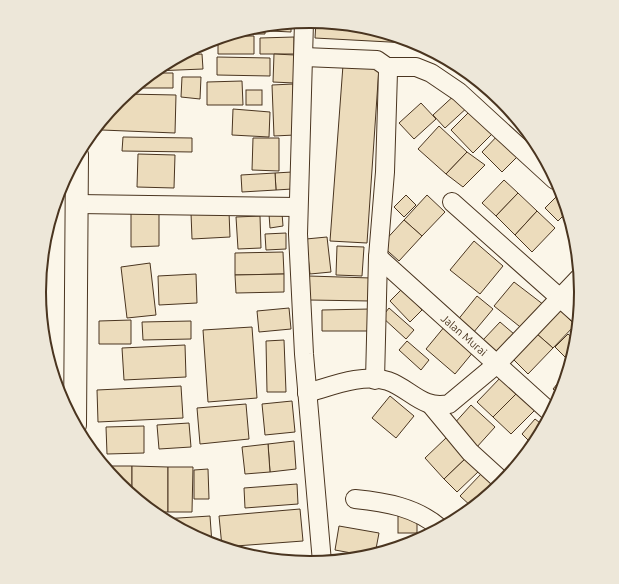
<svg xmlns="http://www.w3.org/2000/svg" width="619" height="584" viewBox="0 0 619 584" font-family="Ubuntu,sans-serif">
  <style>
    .building { fill: #ecdcbc; stroke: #4a3520 }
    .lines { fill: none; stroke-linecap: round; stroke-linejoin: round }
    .street-casing { stroke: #4a3520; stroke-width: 20 }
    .secondary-casing { stroke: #4a3520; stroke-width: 24 }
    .street { stroke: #fbf6e9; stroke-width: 18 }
    .secondary { stroke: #fbf6e9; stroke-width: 22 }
    .labels { text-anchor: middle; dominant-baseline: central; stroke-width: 3; stroke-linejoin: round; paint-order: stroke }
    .street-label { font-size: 11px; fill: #4a3520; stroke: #fbf6e9 }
    .rim { fill: none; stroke: #4a3520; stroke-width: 2 }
  </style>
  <rect width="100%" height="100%" fill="#fbf6e9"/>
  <g class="building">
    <polygon points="316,22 363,26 408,40 408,43 315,38"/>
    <polygon points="291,23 291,32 271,31 271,25"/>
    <polygon points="265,25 265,34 230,34 257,26"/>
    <polygon points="223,36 254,36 254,54 218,54 218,38"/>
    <polygon points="294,37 294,54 260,54 260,38"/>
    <polygon points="183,54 184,55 202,54 203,69 154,71"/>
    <polygon points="274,54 295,55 294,83 273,82"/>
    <polygon points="437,54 460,66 455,71"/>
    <polygon points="217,57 270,58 270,76 217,75"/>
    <polygon points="343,65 379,67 367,243 330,241"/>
    <polygon points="151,73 173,73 173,88 132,88"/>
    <polygon points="182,77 201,77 200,99 181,97"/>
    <polygon points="242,81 243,105 207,105 207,82"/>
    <polygon points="293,84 295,135 274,136 272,85"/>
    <rect x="246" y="90" width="16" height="15"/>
    <polygon points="458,92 470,105 445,128 433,115"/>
    <polygon points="126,94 176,95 175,133 102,130 102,120 118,100"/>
    <polygon points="421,103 436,119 414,139 399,123"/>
    <polygon points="474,107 496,130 473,153 451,130"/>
    <polygon points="233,109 270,112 269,137 232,135"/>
    <polygon points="439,126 467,152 446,174 418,149"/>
    <polygon points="501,132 522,152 502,172 482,152"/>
    <polygon points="123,137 192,138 192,152 122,151"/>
    <polygon points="253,138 279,138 279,171 252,170"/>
    <polygon points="467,152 485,165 463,187 446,174"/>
    <polygon points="138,154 175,155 174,188 137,187"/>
    <polygon points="292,172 292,189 276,190 275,173"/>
    <polygon points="275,173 276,190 242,192 241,175"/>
    <polygon points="504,180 518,193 496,216 482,203"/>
    <polygon points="561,192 567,212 558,221 545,208"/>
    <polygon points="518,193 537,211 515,235 496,216"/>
    <polygon points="406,195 416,205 404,217 394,207"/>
    <polygon points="427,195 445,212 422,236 404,220"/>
    <polygon points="131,210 159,210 159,246 131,247"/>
    <polygon points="537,211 555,228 532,252 515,235"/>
    <polygon points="229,212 230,237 192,239 191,213"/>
    <polygon points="282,213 283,226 270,228 269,214"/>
    <polygon points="260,216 261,248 238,249 236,217"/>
    <polygon points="404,220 422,236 399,261 381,245"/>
    <polygon points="286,233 286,249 266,250 265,234"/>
    <polygon points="327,237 331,272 310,274 306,239"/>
    <polygon points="474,241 503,266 480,294 450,270"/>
    <polygon points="337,246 364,247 362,276 336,275"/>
    <polygon points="283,252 284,274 235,275 235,253"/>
    <polygon points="150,263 156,315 127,318 121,267"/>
    <polygon points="196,274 197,303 159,305 158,276"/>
    <polygon points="284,274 284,292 236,293 235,275"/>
    <polygon points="309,276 371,278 370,301 309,300"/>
    <polygon points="514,282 544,305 524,330 494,306"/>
    <polygon points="402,289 422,310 410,322 390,301"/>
    <polygon points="477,296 493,309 473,333 457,321"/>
    <polygon points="289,308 291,329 259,332 257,311"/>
    <polygon points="389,308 414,330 406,339 382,317"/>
    <polygon points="370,309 370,331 322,331 322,310"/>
    <polygon points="560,310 575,325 553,348 537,334"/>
    <polygon points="131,320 131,344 99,344 99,321"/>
    <polygon points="191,321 191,339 143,340 142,322"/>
    <polygon points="500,322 514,334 497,353 483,340"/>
    <polygon points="445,326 474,351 455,374 426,349"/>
    <polygon points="577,326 576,337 571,333"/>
    <polygon points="252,327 257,398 208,402 203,330"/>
    <polygon points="537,334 553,348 528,374 513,359"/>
    <polygon points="568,334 576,341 570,362 555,347"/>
    <polygon points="284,340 286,392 267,392 266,341"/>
    <polygon points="407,341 429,360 421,370 399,350"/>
    <polygon points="185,345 186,377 124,380 122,348"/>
    <polygon points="567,372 560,395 553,389"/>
    <polygon points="502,376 518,392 493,417 477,402"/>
    <polygon points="181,386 183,418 98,422 97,390"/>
    <polygon points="518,392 536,409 511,434 493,417"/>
    <polygon points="390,396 414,416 396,438 372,418"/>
    <polygon points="292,401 295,432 265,435 262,404"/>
    <polygon points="246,404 249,439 200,444 197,408"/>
    <polygon points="471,405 495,427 476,448 452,426"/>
    <polygon points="535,419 544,426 530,442 522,434"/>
    <polygon points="189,423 191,447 159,449 157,425"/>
    <polygon points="144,426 144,453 107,454 106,427"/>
    <polygon points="447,437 466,458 444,479 425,458"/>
    <polygon points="294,441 296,469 270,472 268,444"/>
    <polygon points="268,444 270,472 245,474 242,447"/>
    <polygon points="466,458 479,471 457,492 444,479"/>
    <polygon points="104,466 132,466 132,495 118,483"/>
    <polygon points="132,466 168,467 168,512 152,512 132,495"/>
    <polygon points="168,467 193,467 192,512 168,512"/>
    <polygon points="208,469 209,499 194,499 194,470"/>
    <polygon points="482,473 497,487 472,507 460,496"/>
    <polygon points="297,484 298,504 245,508 244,488"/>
    <polygon points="300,509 303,541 222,547 219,516"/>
    <polygon points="210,516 212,544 163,519"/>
    <rect x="398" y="516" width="19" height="17"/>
    <polygon points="339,526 379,533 375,554 368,556 335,550"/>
    <polygon points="254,557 276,557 276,560 256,558"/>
  </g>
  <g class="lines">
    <g class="street-casing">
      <g id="street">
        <polyline points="304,22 298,234 304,354 322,562"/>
        <polyline points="304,57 377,60 387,67 388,72 385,172 378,257 375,380"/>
        <polyline points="387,67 416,67 431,73 459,92 555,180"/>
        <polyline points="452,202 578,314"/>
        <polyline points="78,204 298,207"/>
        <polyline points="378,257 551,413"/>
        <path d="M307,393C332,386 363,373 388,381C411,389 422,410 449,404L497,364L579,278"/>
        <polyline points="431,405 470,452 503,482"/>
        <path d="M355,499C385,502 416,507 440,528"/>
      </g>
    </g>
    <g class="secondary-casing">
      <polyline id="secondary" points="75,425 77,155"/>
    </g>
    <use href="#street" class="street"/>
    <use href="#secondary" class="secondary"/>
  </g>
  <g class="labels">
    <g class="street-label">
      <text transform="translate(464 335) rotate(41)">Jalan Murai</text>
    </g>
  </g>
  <path d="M0 0H619V584H0ZM46 292a264 264 0 1 1 528 0a264 264 0 1 1-528 0Z" fill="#ede7d9" fill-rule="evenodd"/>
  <path class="rim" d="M46 292a264 264 0 1 1 528 0a264 264 0 1 1-528 0Z"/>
</svg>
